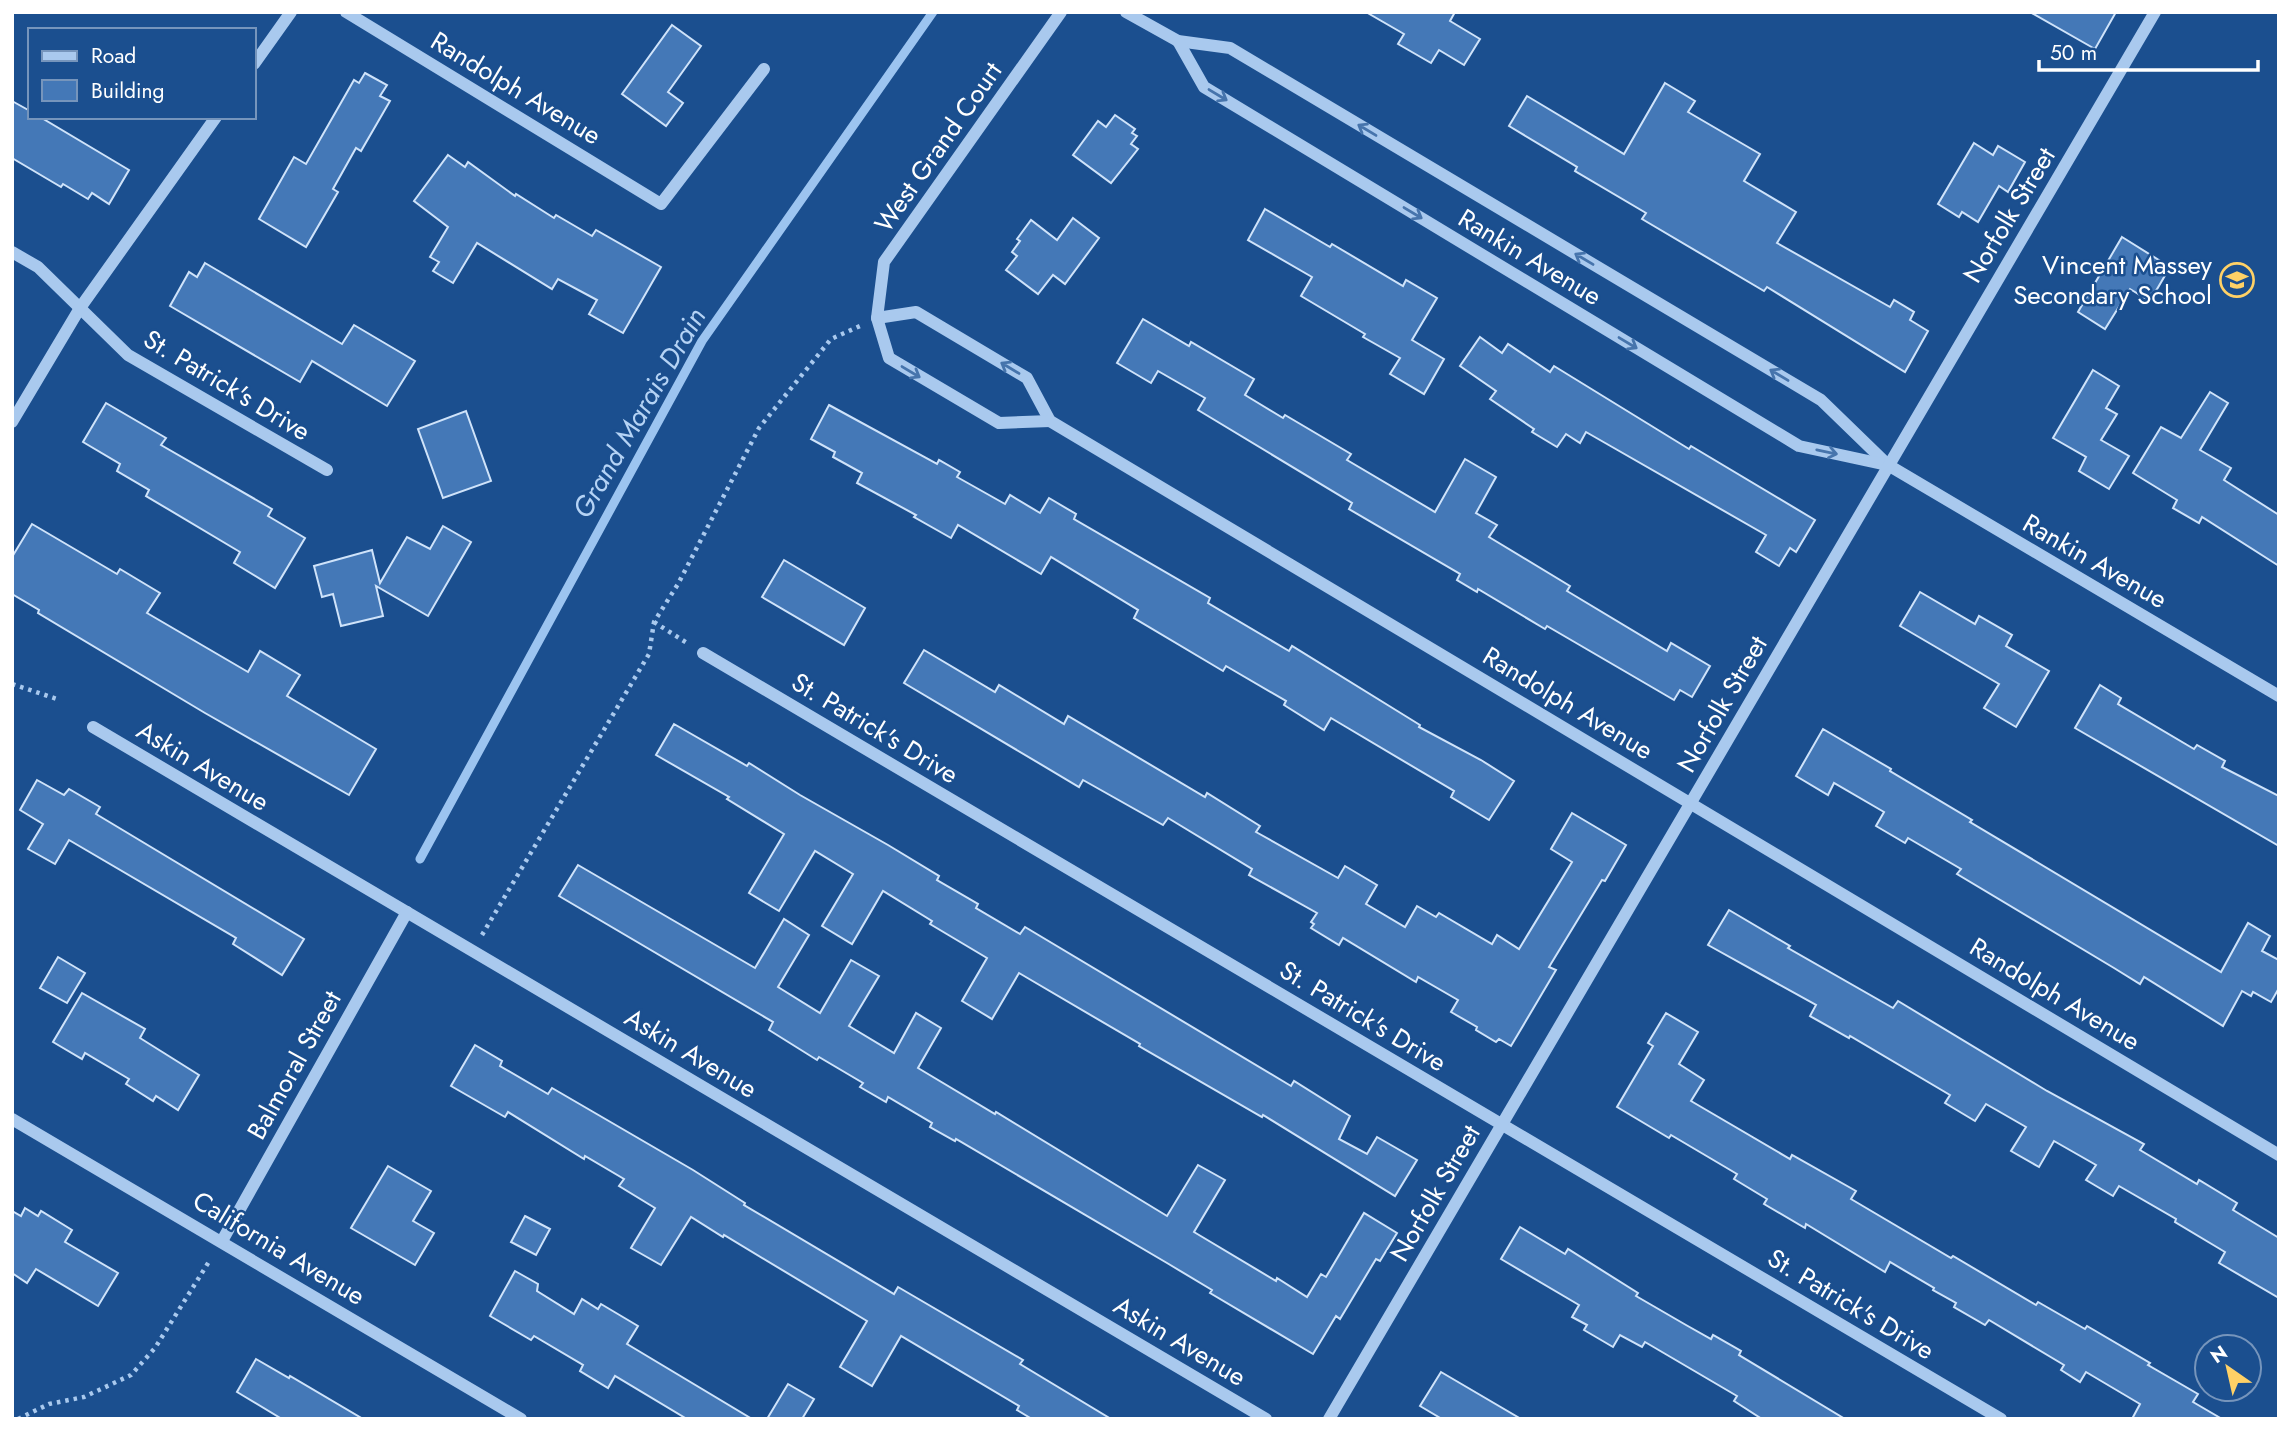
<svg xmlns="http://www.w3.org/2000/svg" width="2291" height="1431" viewBox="0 0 2291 1431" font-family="Jost,sans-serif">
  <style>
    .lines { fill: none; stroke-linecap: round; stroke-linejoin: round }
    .stream { stroke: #9cc4f0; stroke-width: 9 }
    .building { fill: #4478b7; stroke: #cfe3fa; stroke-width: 2 }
    .path { stroke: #a9c9ee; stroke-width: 4.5; stroke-dasharray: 3.5 5; stroke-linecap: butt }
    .minor { stroke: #a9c9ee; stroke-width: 12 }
    .oneway { stroke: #4674ac }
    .labels { text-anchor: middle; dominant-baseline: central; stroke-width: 5; stroke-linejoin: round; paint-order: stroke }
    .street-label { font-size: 26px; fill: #fff; stroke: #1b4f8f }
    .poi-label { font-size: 26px; fill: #fff; stroke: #1b4f8f; text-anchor: end }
    .water-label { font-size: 28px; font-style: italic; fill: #b5d3f5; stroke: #1b4f8f }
  </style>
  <rect width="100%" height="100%" fill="#1b4f8f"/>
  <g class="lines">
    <polyline class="stream" points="420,859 702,341 933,12"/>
  </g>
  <g class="building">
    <polygon points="1366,12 1455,12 1450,21 1480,39 1464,65 1439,50 1431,63 1398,44 1404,34"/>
    <polygon points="2030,12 2116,12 2095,49"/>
    <polygon points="672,25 701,46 668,92 683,103 666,126 622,94"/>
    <polygon points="365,73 387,85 380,96 390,101 361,151 356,148 333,189 338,192 306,247 259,219 294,157 306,164 354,80 359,83"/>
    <polygon points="1665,83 1695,101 1688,112 1760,154 1744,181 1796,212 1777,243 1890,307 1894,300 1914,312 1910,320 1928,331 1905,372 1767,287 1764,291 1642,219 1646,213 1575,171 1577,167 1509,126 1527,96 1624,154"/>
    <polygon points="12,101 30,111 30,117 40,117 129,170 109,204 92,193 88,199 63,184 61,187 12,158"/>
    <polygon points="1115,115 1135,129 1132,133 1137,136 1131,144 1138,149 1111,183 1073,155 1098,121 1106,127"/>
    <polygon points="1974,143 1993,155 1998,146 2025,162 2008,192 1999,186 1978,222 1962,212 1959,217 1938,204"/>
    <polygon points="448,155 465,167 468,162 515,196 516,194 554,218 556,215 592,236 596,230 661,267 623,333 589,314 597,300 558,279 552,289 477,243 453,283 433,271 439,262 430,257 448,227 414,201"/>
    <polygon points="1265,209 1330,247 1332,244 1403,286 1406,280 1437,298 1412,340 1444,359 1424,394 1390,374 1400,358 1363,337 1365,334 1301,296 1312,277 1248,240"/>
    <polygon points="1073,218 1099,238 1065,284 1053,275 1038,294 1006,270 1017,256 1012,252 1020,241 1017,239 1031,220 1057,240"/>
    <polygon points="2122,237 2170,267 2150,301 2130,289 2105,329 2078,312"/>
    <polygon points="205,263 342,344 354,325 415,361 387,406 312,361 300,382 170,306 189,272 197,277"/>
    <polygon points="1143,319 1189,346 1191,342 1254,379 1245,395 1283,418 1285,415 1351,454 1347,460 1435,512 1465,459 1496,477 1476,513 1497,525 1489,537 1570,586 1567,591 1667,651 1671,643 1710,666 1692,697 1680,690 1674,700 1547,626 1545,629 1478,589 1477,592 1457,580 1460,574 1349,509 1352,503 1198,410 1205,398 1158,371 1151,383 1117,363"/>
    <polygon points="1480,337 1502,353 1508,344 1550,372 1554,366 1689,449 1691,446 1815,520 1796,552 1790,548 1779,566 1756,552 1766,535 1586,432 1580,443 1566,434 1557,447 1532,432 1534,429 1490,399 1496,391 1460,366"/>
    <polygon points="2093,370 2119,386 2106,408 2117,414 2101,440 2129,456 2109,489 2079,471 2086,457 2053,438"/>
    <polygon points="2210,392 2228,403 2200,450 2231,468 2224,480 2279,515 2279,566 2202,517 2199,523 2173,508 2177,500 2133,473 2161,427 2181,438"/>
    <polygon points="106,403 166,438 161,445 272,509 268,516 305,538 275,588 234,563 240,552 146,496 149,490 117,471 120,464 83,442"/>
    <polygon points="829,405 937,464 939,460 960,472 957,477 1005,504 1010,495 1040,513 1049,498 1076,514 1074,519 1210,598 1208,603 1289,651 1292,646 1420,725 1419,727 1481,760 1514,781 1489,820 1451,797 1454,791 1331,718 1324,730 1284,705 1286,701 1226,666 1223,671 1134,618 1138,610 1051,557 1041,574 958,525 951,538 914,517 916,515 857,483 862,473 833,457 835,452 811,439"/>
    <polygon points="466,411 491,481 443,498 418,429"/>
    <polygon points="32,524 117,574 120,569 160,593 147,613 248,672 260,651 300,675 287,696 376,749 349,795 205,713 38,613 39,610 12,594 12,557"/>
    <polygon points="443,526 471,542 428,616 376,586 383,616 341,626 333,594 322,597 314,566 372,550 380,583 407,537 430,549"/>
    <polygon points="784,560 865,608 844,645 762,597"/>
    <polygon points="1920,592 1975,624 1979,616 2012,635 2006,646 2049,671 2016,727 1984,708 1999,684 1900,626"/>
    <polygon points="924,650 995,692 999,685 1064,724 1068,716 1205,797 1207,793 1260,826 1256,832 1338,878 1345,866 1377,885 1366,904 1405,927 1417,906 1436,917 1439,913 1492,944 1497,935 1519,949 1572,862 1551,849 1572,813 1626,845 1605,881 1602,880 1549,967 1556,970 1511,1046 1499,1039 1496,1042 1476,1030 1477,1027 1451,1012 1458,1000 1418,977 1416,982 1343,938 1339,945 1311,928 1314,924 1311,922 1317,913 1249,875 1252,869 1168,818 1163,825 1083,780 1079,787 904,683"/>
    <polygon points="2100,685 2121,698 2118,704 2194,749 2197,745 2225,761 2222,767 2279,796 2279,846 2075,728"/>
    <polygon points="674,724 747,766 749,763 800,795 888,845 939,876 937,880 978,904 976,908 1020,934 1025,927 1291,1086 1294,1081 1350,1116 1339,1139 1367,1154 1377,1137 1417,1160 1395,1196 1263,1115 1262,1117 1139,1046 1140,1044 1019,973 992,1019 962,1001 987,958 930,924 932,921 883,891 852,944 822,926 853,874 815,851 779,911 749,893 784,834 727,799 729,797 656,755"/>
    <polygon points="1823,729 1891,769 1890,771 1972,820 1970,822 2221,972 2248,923 2270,936 2262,951 2279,960 2279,988 2271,1002 2253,992 2251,996 2242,991 2223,1026 2144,977 2140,984 2114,968 1957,874 1961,869 1908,838 1905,843 1876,826 1884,812 1834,783 1828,795 1796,776"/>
    <polygon points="37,780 64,795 69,789 100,807 96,814 304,939 282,975 233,944 236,938 69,840 55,864 28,849 43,824 20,810"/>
    <polygon points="578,865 755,968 784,919 809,935 778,987 820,1013 851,960 879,976 849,1026 894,1053 916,1013 941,1028 918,1068 995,1114 996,1112 1167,1216 1198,1165 1225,1180 1194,1232 1276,1281 1277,1278 1307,1297 1321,1274 1326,1277 1364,1213 1397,1233 1380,1261 1376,1259 1340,1319 1336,1316 1313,1354 1210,1293 1212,1290 1167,1263 956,1139 955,1141 930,1127 932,1123 888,1097 886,1102 860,1087 863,1083 819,1057 817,1060 769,1030 773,1022 559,896"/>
    <polygon points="1729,910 1790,946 1788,948 1893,1008 1898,1001 2047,1091 2144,1144 2140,1150 2197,1184 2199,1180 2237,1203 2233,1210 2279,1238 2279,1298 2219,1263 2225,1252 2175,1222 2176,1219 2119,1186 2113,1196 2086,1180 2096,1165 2054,1141 2039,1167 2011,1151 2026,1127 1986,1104 1975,1121 1945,1103 1950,1095 1850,1036 1849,1038 1810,1016 1816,1005 1708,945"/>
    <polygon points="58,957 85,973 67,1003 40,988"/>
    <polygon points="82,993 145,1029 140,1038 199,1075 178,1110 156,1096 153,1101 126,1084 129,1079 85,1053 82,1059 53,1042"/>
    <polygon points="1666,1013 1698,1032 1679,1064 1704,1080 1691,1101 1790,1159 1792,1155 1856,1191 1851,1199 1951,1258 1953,1256 2036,1305 2038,1302 2085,1329 2087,1326 2150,1363 2148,1365 2198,1394 2193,1402 2222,1419 2132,1419 2140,1404 2086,1372 2080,1382 2061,1370 2064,1365 1989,1320 1985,1325 1954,1307 1956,1303 1933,1290 1934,1288 1890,1262 1885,1272 1806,1224 1805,1228 1764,1204 1767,1199 1734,1179 1737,1174 1671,1135 1669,1138 1617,1107 1653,1046 1648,1043"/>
    <polygon points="475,1045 502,1061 500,1066 548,1094 552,1088 693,1170 745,1203 744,1205 894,1294 898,1287 1023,1360 1020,1364 1111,1419 1032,1419 1017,1410 1019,1406 901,1336 872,1386 840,1367 867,1321 724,1235 723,1237 691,1217 661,1265 631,1248 655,1208 619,1186 624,1179 585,1156 584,1159 508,1112 505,1117 451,1086"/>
    <polygon points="388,1166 431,1191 413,1221 434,1233 415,1265 351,1228"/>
    <polygon points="25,1208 38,1216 41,1211 72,1230 65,1242 118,1273 98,1306 36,1269 27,1283 12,1273 12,1211 21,1216"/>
    <polygon points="525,1216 550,1229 536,1255 511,1242"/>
    <polygon points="1520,1227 1565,1254 1568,1249 1638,1293 1636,1296 1686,1325 1711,1339 1713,1335 1741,1351 1739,1355 1845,1419 1762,1419 1734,1401 1737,1396 1645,1342 1642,1347 1620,1335 1613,1347 1584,1330 1587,1325 1572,1317 1579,1305 1501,1259"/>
    <polygon points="515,1271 538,1284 537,1291 574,1314 582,1299 598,1309 601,1304 638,1326 627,1344 752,1419 687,1419 615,1376 608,1388 580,1371 583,1365 534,1336 531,1340 490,1316"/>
    <polygon points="256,1359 289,1378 290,1376 363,1419 282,1419 237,1392"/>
    <polygon points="1441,1372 1521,1419 1442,1419 1420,1406"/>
    <polygon points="788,1384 814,1399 802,1419 767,1419"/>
  </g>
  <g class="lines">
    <g class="path">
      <polyline points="654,622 687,643"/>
      <polyline points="12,684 57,699"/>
      <polyline points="482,935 649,654 654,622 678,584 759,428 831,339 860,326"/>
      <polyline points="18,1419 49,1404 84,1397 131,1375 155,1348 210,1260"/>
    </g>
    <g class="minor">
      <polyline points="346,12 661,204 764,69"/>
      <polyline points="1126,12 1178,41 1230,48 1821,400 1888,465 2279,696"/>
      <polyline points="1178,41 1204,87 1799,446 1887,465"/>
      <polyline points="254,64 291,12"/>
      <polyline points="12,252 38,267 128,355 327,470"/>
      <polyline points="877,318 916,312 1027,378 1050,421 2279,1155"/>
      <polyline points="1050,421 999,423 889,358 877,318 884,262 1061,12"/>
      <polyline points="12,422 80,308 216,117"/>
      <polyline points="703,653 2001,1419"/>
      <polyline points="93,727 1266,1419"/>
      <polyline points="12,1119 521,1419"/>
      <polyline points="222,1241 407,912"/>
      <polyline points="1329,1419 2155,12"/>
    </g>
  </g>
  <defs><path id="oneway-shaft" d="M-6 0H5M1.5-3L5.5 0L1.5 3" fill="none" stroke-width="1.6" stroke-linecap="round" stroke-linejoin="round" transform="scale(1.75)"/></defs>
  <g class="oneway">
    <use href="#oneway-shaft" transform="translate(1218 95) rotate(31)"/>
    <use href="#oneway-shaft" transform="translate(1367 130) rotate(-149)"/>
    <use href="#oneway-shaft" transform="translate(1413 213) rotate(31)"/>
    <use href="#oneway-shaft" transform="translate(1584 259) rotate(-149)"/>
    <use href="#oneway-shaft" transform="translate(1628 343) rotate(31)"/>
    <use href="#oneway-shaft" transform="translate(1010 368) rotate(-149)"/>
    <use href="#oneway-shaft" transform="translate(911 372) rotate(31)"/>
    <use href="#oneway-shaft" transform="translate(1779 375) rotate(-149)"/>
    <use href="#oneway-shaft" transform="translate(1827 452) rotate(12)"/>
  </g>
  <defs>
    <g id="school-ring" transform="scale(1.75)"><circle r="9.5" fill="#1b4f8f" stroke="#ffd166" stroke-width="1.5"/><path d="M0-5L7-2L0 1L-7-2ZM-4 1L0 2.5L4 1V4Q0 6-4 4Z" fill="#ffd166"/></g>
  </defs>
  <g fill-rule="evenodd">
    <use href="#school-ring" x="2237" y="280"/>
  </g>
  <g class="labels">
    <g class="street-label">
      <text transform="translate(516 88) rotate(31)">Randolph Avenue</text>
      <text transform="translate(938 147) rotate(-55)">West Grand Court</text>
      <text transform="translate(2009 215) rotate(-59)">Norfolk Street</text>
      <text transform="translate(1530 257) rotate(31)">Rankin Avenue</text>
      <text transform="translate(227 385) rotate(31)">St. Patrick's Drive</text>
      <text transform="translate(2095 561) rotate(30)">Rankin Avenue</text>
      <text transform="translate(1568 703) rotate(31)">Randolph Avenue</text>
      <text transform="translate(1722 704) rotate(-60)">Norfolk Street</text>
      <text transform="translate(875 728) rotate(31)">St. Patrick's Drive</text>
      <text transform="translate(203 766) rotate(31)">Askin Avenue</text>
      <text transform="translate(2055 994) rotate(31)">Randolph Avenue</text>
      <text transform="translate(1363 1016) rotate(31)">St. Patrick's Drive</text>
      <text transform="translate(691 1053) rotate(31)">Askin Avenue</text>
      <text transform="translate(294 1065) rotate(-61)">Balmoral Street</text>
      <text transform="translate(1435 1193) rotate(-60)">Norfolk Street</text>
      <text transform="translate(279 1248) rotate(31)">California Avenue</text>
      <text transform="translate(1851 1304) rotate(31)">St. Patrick's Drive</text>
      <text transform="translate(1180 1341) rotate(31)">Askin Avenue</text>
    </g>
    <g class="poi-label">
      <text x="2212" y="265">Vincent Massey<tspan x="2212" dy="30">Secondary School</tspan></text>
    </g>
    <g class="water-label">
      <text transform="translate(639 413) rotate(-60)">Grand Marais Drain</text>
    </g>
  </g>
  <rect width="2291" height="1431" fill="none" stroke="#ffffff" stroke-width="28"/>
  <rect x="28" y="28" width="228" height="91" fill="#1b4f8f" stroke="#7695bc" stroke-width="2"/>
  <rect x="42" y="51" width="35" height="10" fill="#a9c9ee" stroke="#7695bc" stroke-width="2"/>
  <text x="91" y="63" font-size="21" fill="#ffffff">Road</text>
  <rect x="42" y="80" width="35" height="21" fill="#4478b7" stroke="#7695bc" stroke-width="2"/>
  <text x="91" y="98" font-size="21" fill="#ffffff">Building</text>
  <g transform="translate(2228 1368) rotate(326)"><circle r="33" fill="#1b4f8f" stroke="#7695bc" stroke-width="2"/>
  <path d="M0-5L12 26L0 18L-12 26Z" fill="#ffd166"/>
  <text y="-10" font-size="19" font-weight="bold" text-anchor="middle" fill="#ffffff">N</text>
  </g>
  <path d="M2039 60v10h219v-10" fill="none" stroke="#ffffff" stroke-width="3.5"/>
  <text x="2050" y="60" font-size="21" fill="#ffffff" stroke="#1b4f8f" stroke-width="5" paint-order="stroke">50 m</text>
</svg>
